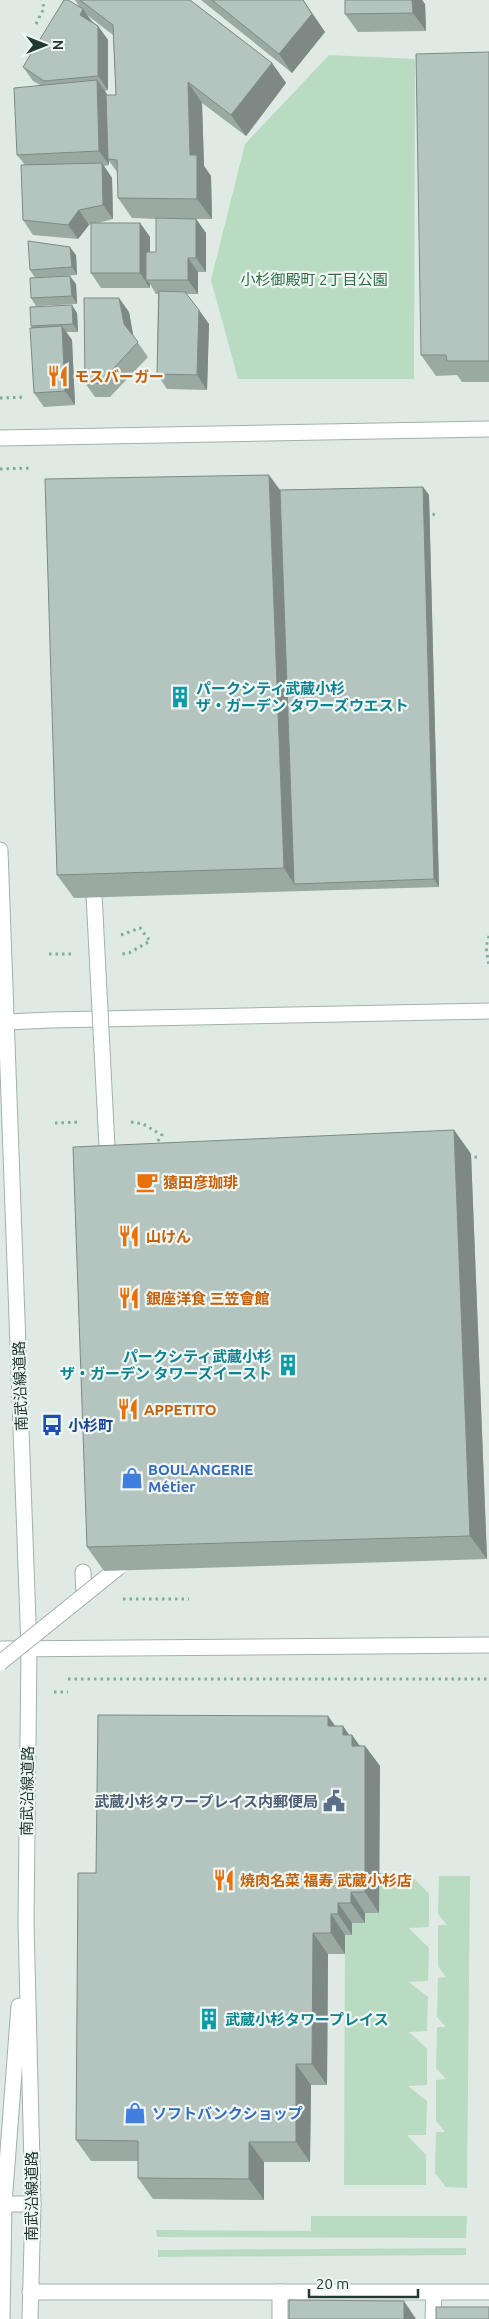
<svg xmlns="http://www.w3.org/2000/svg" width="489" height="2319" viewBox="0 0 489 2319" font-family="Ubuntu,'Noto Sans JP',sans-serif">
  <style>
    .green { fill: #b8dbc2 }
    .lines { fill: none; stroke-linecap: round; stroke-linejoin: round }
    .pedestrian-casing { stroke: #a2b1ac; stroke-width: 17 }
    .minor-casing { stroke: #a2b1ac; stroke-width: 17 }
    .tertiary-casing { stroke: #a2b1ac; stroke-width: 17 }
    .path { stroke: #80aca0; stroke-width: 3; stroke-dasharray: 2.5 4; stroke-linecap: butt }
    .pedestrian { stroke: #fff; stroke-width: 15 }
    .minor { stroke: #fff; stroke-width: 15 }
    .tertiary { stroke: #fff; stroke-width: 15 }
    .pedestrian-bridge-casing { stroke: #a2b1ac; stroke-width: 17; stroke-linecap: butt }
    .pedestrian-bridge { stroke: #fff; stroke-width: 15 }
    .wall { fill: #9ba9a3; fill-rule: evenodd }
    .shaded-wall { fill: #7e8985 }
    .building { fill: #b4c4be; stroke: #7e8985 }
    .labels { text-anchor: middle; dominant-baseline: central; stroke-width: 4.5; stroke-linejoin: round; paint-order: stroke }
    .park-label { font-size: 15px; fill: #2c6e48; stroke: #eff6f3 }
    .food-label { font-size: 15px; font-weight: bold; fill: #c56008; stroke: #eff6f3; text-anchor: start }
    .culture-label { font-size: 15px; font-weight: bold; fill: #0d838f; stroke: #eff6f3; text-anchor: start }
    .street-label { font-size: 15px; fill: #203933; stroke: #eff6f3 }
    .transit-label { font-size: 15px; font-weight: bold; fill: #164399; stroke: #eff6f3; text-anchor: start }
    .shop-label { font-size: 15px; font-weight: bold; fill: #366cbe; stroke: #eff6f3; text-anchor: start }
    .service-label { font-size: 15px; font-weight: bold; fill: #4e5e75; stroke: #eff6f3; text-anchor: end }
  </style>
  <rect width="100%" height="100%" fill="#dfeae5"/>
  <g class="green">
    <polygon points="329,55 415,59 414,379 238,379 211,280 245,144"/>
    <polygon points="379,1873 409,1873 429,1894 429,1927 409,1928 429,1948 428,1981 409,1982 428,1997 427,2031 409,2032 427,2049 427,2085 408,2086 427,2101 426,2135 407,2135 426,2155 426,2185 344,2185 345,1935 352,1934 352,1923 365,1923 365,1913"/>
    <polygon points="439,1876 470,1876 467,2188 446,2187 435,2173 436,2132 445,2132 436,2121 436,2080 446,2079 436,2068 437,2027 446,2027 437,2017 438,1978 446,1977 438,1966 438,1925 447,1925 438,1914"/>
    <polygon points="311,2216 467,2216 466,2238 157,2237 156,2230 311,2231"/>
    <polygon points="466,2248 466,2255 158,2257 158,2250"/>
  </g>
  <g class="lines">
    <g class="pedestrian-casing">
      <polyline id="pedestrian" points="83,1572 84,1595"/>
    </g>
    <g class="minor-casing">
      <g id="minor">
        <polyline points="7,1022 51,1020 489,1011"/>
        <polyline points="0,2204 33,2204"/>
        <polyline points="30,2292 489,2292"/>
        <polyline points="280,2319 280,2292"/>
        <polyline points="433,2319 434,2293"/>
      </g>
    </g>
    <g class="tertiary-casing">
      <g id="tertiary">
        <polyline points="0,438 489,429"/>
        <polyline points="0,850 29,1649 26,1923 33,2204 30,2319"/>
        <polyline points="0,1649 489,1645"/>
        <polyline points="2,2319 4,2204 19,2006"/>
      </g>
    </g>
    <g class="path">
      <polyline points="36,24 44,8 42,0"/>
      <polyline points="0,398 26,397"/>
      <polyline points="0,469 32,468"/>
      <polyline points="426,515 439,514"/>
      <polyline points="121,935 140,928 150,941 129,953 122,954"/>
      <polyline points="489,936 486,947 489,966"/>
      <polyline points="49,954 71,954"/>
      <polyline points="131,1122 143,1124 162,1135 155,1145"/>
      <polyline points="55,1123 80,1122"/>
      <polyline points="468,1157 477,1157"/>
      <polyline points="123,1599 189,1599"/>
      <polyline points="68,1679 489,1679"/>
      <polyline points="54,1692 68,1692"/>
    </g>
    <use href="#pedestrian" class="pedestrian"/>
    <use href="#minor" class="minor"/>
    <use href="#tertiary" class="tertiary"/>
    <g class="pedestrian-bridge-casing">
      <g id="pedestrian-bridge">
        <polyline points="94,894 108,1166"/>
        <polyline points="0,1663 119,1567"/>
      </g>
    </g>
    <use href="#pedestrian-bridge" class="pedestrian-bridge"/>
  </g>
  <g class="wall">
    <path d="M75,0H190L272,63L286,83L246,136L202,103L204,166L211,176L212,219H196L206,233V272H198V294H186L209,324L207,390L167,389L157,374L158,294H156L150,284V288H101L91,273V224L89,225L78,239L33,235L23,220L25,165L17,155L40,85L33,81L23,67L80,8ZM87,15L113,35L116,95H107L105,91L108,90V40L98,26L93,22ZM109,161L118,173V198L132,218L156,219V252H150V237L140,223H98L113,219L112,178L104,166L109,165Z"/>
    <polygon points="201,0 303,0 325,32 292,73"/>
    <polygon points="345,0 422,0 425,4 426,31 358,32 345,14"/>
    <polygon points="489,52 489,382 462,382 457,375 436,376 421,355"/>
    <polygon points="76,255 77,275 35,278 30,270"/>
    <polygon points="76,284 77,304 36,306 31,298"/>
    <polygon points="129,312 133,336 148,357 110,397 95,397 85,383"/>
    <polygon points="77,313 78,332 66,332 72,340 75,405 44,407 34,393 32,328 31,326"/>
    <polygon points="423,487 429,495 439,887 74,898 57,875 280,490"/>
    <polygon points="454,1130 471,1154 487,1559 104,1571 87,1547"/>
    <polygon points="328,1716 335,1726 343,1726 349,1735 352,1735 360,1746 365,1746 380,1766 379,1913 365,1913 365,1923 352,1923 352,1935 345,1935 345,1954 328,1954 327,2085 311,2085 310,2162 264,2162 264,2200 153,2199 138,2178 138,2161 91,2161 76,2140 96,1873"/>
  </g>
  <g class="shaded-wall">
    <polygon points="303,0 325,32 292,73 279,54"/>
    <polygon points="412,0 422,0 425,4 426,31 413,13"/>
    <polygon points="83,9 93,24 80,15"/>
    <polygon points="98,26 108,40 108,90 98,76"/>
    <polygon points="272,63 286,83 246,136 231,115"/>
    <polygon points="97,80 107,94 109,159 108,159 109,161 109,165 99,151"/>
    <polygon points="188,82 202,103 204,166 211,176 212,219 197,199 190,155"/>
    <polygon points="102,163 112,178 113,219 103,205"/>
    <polygon points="79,210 89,225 78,239 68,225"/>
    <polygon points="196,219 206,233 206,272 196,258"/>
    <polygon points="140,223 150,237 150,280 146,280 150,284 150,288 140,273"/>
    <polygon points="70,247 76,255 77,275 72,267"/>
    <polygon points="188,258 198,272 198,294 188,280"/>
    <polygon points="70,276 76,284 77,304 72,296"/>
    <polygon points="119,298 129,312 134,339 124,324"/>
    <polygon points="72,305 77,313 78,332 73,324"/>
    <polygon points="199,310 209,324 207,390 197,375"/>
    <polygon points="62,326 72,340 75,405 65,391"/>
    <polygon points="269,475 286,498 294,884 284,868"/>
    <polygon points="423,487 429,495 439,887 434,879"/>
    <polygon points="454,1130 471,1154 487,1559 470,1536"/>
    <polygon points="328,1716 343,1737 328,1726"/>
    <polygon points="343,1726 352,1739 352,1735 365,1754 365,1746 380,1766 379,1913 365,1892 343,1735"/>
    <polygon points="351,1892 365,1913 365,1923 351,1903"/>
    <polygon points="338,1903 352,1923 352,1935 338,1914"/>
    <polygon points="331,1914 345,1935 345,1954 331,1933"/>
    <polygon points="313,1933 328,1954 327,2085 312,2064"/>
    <polygon points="296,2064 311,2085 310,2162 296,2142"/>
    <polygon points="249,2142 264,2162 264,2200 249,2179"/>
    <polygon points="404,2301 416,2319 404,2319"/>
  </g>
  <g class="building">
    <polygon points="64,0 68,0 83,9 80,15 98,26 98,76 44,81 23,67"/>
    <polygon points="80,0 190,0 272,63 231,115 188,82 190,155 197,155 197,199 118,198 117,160 108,159 106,95 116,95 113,25"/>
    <polygon points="212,0 303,0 312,14 279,54"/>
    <polygon points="345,0 412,0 413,13 345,14"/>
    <polygon points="489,52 489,361 447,361 446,355 421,355 416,54"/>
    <polygon points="97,80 99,151 17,155 14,88"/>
    <polygon points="102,163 103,205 79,210 68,225 23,220 21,165"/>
    <polygon points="156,218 196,219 196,258 188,258 188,280 146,280 146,252 156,252"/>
    <rect x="91" y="223" width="49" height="50"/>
    <polygon points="28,241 70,247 72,267 30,270"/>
    <polygon points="70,276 72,296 31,298 30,278"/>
    <polygon points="159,291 185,292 199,310 197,375 157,374"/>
    <polygon points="84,298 119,298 124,324 138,342 100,383 85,383"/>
    <polygon points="72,305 73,324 31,326 30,307"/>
    <polygon points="62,326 65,391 34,393 30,328"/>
    <polygon points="269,475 284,868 57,875 45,479"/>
    <polygon points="423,487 434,879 294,884 280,490"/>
    <polygon points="454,1130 470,1536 87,1547 73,1147"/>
    <polygon points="98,1715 328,1716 328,1726 343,1726 343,1735 352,1735 352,1746 365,1746 365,1892 351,1892 351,1903 338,1903 338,1914 331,1914 331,1933 313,1933 312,2064 296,2064 296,2142 249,2142 249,2179 138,2178 138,2141 76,2140 78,1873 96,1873"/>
    <polygon points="289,2300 404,2301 404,2319 289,2319"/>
    <rect x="436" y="2307" width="53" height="12"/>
  </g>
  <defs>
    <g id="restaurant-bare" transform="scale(1.725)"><path d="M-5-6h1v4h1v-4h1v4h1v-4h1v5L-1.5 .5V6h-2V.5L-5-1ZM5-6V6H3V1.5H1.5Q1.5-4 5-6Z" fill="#e8710a" stroke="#eff6f3" stroke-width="2.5" paint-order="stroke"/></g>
    <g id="building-bare" transform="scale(1.725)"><path d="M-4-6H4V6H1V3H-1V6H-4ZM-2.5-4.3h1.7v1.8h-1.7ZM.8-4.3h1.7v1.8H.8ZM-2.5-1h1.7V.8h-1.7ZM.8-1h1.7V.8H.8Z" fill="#0f9aa8" stroke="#eff6f3" stroke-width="2.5" paint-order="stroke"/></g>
    <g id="cafe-bare" transform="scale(1.725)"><path d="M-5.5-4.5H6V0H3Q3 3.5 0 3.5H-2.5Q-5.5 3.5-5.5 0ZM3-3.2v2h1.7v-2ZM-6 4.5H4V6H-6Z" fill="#e8710a" stroke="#eff6f3" stroke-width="2.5" paint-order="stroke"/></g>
    <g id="bus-bare" transform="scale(1.725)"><path d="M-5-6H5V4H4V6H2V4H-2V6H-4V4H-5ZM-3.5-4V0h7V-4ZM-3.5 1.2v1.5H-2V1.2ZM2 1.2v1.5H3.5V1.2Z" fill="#1a4fb4" stroke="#eff6f3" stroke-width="2.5" paint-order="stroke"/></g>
    <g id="shop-bare" transform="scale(1.725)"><path d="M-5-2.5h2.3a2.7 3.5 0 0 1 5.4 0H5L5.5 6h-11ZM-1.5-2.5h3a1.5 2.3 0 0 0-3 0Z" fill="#3f7fe0" stroke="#eff6f3" stroke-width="2.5" paint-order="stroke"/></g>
    <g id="civic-bare" transform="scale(1.725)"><path d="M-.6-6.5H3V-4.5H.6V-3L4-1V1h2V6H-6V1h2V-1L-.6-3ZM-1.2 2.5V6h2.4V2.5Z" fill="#5c6f8a" stroke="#eff6f3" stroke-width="2.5" paint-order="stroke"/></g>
  </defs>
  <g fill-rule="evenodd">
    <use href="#restaurant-bare" x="58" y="376"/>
    <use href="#building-bare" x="180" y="697"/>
    <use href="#cafe-bare" x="147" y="1182"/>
    <use href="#restaurant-bare" x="129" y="1236"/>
    <use href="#restaurant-bare" x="129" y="1298"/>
    <use href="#building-bare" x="288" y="1365"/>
    <use href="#restaurant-bare" x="128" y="1409"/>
    <use href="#bus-bare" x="52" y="1425"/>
    <use href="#shop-bare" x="132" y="1478"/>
    <use href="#civic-bare" x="334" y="1801"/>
    <use href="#restaurant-bare" x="224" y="1880"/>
    <use href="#building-bare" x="209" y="2019"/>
    <use href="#shop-bare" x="135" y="2113"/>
  </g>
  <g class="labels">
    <g class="park-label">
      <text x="314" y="279">小杉御殿町 2丁目公園</text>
    </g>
    <g class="food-label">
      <text x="74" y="376">モスバーガー</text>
      <text x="163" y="1182">猿田彦珈琲</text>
      <text x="146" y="1236">山けん</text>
      <text x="146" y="1298">銀座洋食 三笠會館</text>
      <text x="144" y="1409">APPETITO</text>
      <text x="240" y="1880">焼肉名菜 福寿 武蔵小杉店</text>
    </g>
    <g class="culture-label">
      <text x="196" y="688">パークシティ武蔵小杉<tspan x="196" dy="17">ザ・ガーデン タワーズウエスト</tspan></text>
      <text x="272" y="1356" text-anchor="end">パークシティ武蔵小杉<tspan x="272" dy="17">ザ・ガーデン タワーズイースト</tspan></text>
      <text x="225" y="2019">武蔵小杉タワープレイス</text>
    </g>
    <g class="street-label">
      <text transform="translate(20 1386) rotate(-92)">南武沿線道路</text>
      <text transform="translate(27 1791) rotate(-89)">南武沿線道路</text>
      <text transform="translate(31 2196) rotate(-90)">南武沿線道路</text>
    </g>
    <g class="transit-label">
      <text x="68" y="1425">小杉町</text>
    </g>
    <g class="shop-label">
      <text x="148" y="1469">BOULANGERIE<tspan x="148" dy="17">Métier</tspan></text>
      <text x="152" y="2113">ソフトバンクショップ</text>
    </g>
    <g class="service-label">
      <text x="318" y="1801">武蔵小杉タワープレイス内郵便局</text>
    </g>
  </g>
  <g transform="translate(45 45) rotate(90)" stroke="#eff6f3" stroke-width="4" paint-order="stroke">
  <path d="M0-4L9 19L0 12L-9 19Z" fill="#203933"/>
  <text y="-8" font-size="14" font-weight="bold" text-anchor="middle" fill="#203933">N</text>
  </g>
  <path d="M309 2289v8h109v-8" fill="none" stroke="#203933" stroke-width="2.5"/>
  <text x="316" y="2289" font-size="15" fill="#203933" stroke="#eff6f3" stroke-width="4" paint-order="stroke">20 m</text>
</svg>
